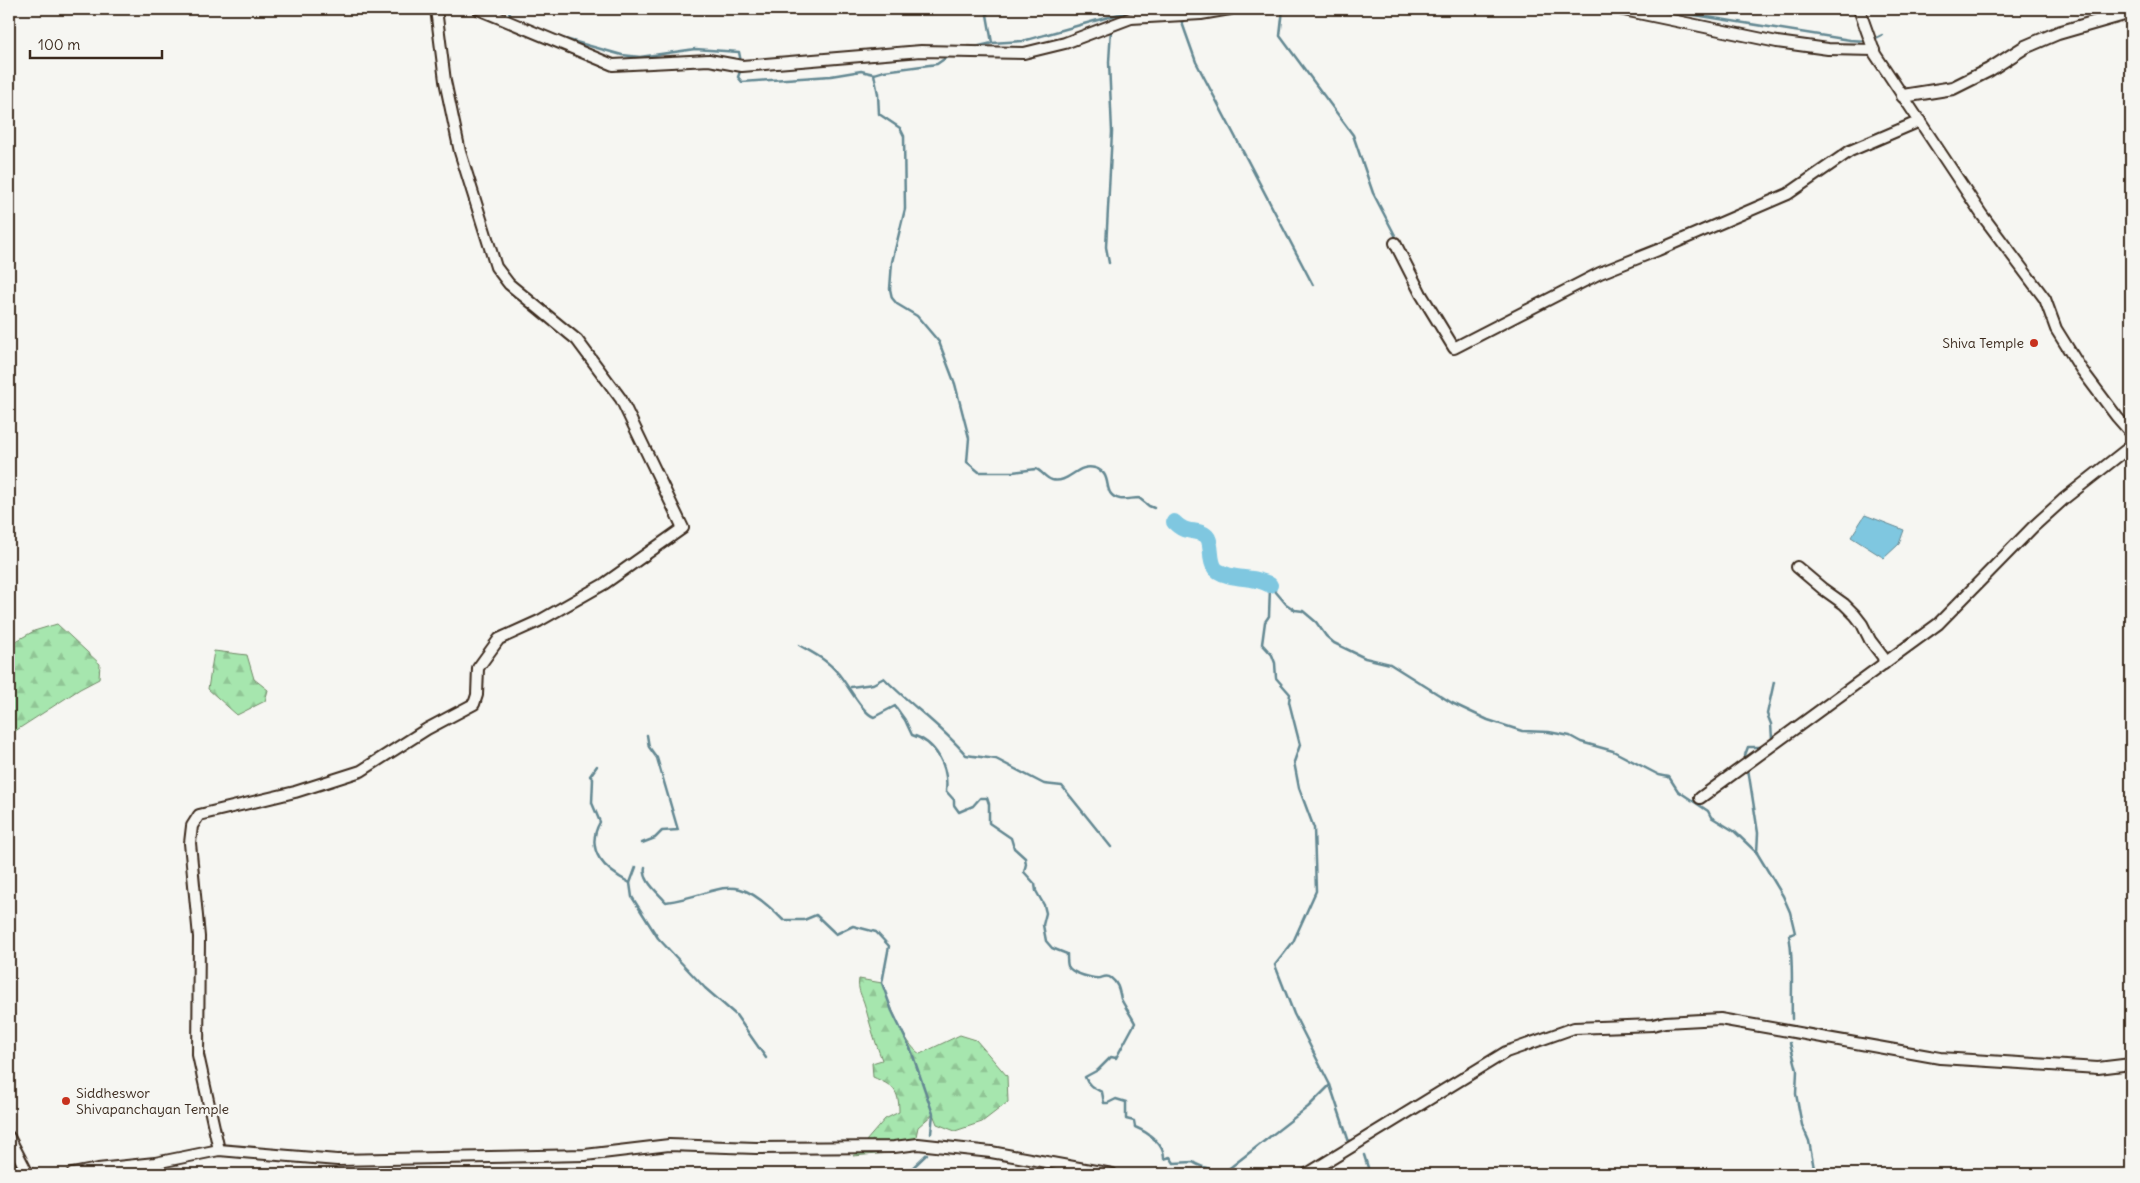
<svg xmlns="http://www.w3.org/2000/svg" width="2140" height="1183" viewBox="0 0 2140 1183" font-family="Delius,sans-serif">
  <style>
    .forest { fill: url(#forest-firs); stroke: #708866 }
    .water { fill: #7fc7e0; stroke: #648892 }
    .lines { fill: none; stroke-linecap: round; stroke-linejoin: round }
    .stream { stroke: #648892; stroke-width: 2.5 }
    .river { stroke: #7fc7e0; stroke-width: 16 }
    .minor-casing { stroke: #3b2a1e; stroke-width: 14 }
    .tertiary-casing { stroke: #3b2a1e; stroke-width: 16 }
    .minor { stroke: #f6f6f2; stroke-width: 10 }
    .tertiary { stroke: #f6f6f2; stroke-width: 12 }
    .poi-dot { fill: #c8321e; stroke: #f6f6f2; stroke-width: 2 }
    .labels { text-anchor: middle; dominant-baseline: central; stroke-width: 4.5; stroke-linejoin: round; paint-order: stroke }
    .poi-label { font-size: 14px; fill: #3b2a1e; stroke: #f6f6f2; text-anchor: end }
  </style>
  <defs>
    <pattern id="forest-firs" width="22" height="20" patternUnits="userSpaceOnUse" patternTransform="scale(1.25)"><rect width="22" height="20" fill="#a6e6ae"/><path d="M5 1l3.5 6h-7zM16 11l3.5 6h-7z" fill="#90c595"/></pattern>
  </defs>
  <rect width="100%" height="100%" fill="#f6f6f2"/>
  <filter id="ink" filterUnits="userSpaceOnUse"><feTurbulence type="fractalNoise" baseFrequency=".02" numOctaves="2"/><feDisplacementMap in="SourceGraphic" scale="10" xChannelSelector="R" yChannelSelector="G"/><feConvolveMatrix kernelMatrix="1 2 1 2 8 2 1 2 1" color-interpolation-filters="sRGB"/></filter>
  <g filter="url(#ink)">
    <g class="forest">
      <polygon points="57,624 100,664 99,679 80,689 9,735 9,645 34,631"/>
      <polygon points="214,651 247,655 254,679 268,690 265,701 237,715 208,689"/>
      <path d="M859,979L882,983C889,1002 904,1044 920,1054L960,1035L976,1040L1007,1076L1008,1102L982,1122L955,1131L937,1124L933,1114L918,1127L913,1151L853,1156L885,1119L899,1112C899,1089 893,1086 873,1077L872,1063L882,1060C875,1042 870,1024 865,1006C862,995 857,990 859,979Z"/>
    </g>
    <polygon class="water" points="1865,515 1904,530 1899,544 1884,558 1851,537"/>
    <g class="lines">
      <g class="stream">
        <polyline points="511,9 509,13 512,18"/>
        <polyline points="1283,9 1280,36 1353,135 1373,193 1398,241"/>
        <polyline points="1658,9 1850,40 1867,41"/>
        <polyline points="1180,17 1196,62 1313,285"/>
        <polyline points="558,37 622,55 640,57 695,49 739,52 741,62"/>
        <polyline points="1872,40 1882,35"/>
        <polyline points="992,43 1023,41 1137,9"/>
        <polyline points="971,48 992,43 986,9"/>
        <path d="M741,69L738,77L742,82L831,76L861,71L874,74L878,94L879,114L900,128L904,136L905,209L892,262L890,289L892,298L897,304L917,316L939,342L955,384L969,438L967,462L979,472H1013L1036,469C1042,471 1045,478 1052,480C1069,484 1077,463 1095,468C1115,474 1100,495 1120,499C1126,500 1133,498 1139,498L1149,506L1154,508"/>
        <polyline points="874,74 884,71 937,64 950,55"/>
        <polyline points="1109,263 1106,247 1112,132 1109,62 1111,29"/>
        <path d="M1270,585L1286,604L1295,610L1303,611L1316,622L1326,636L1334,643L1365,658L1390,664L1452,703L1488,720L1522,731L1549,732L1570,736L1581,742L1613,751L1659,775L1669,777L1678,791L1708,811L1711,817L1734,831L1757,853L1783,896L1790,912L1795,933L1789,935C1794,962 1791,991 1792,1019"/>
        <path d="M799,645C813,653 827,660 837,672C847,683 862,713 874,717L895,706L905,720L912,735C936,742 949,767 946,791L954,800V805L959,812L973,806L980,798H987L989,804V823L1011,838L1014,848L1025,858L1026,864L1024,872L1035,884L1036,891L1044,905L1046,913L1043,925L1046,941L1052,948L1067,954C1067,957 1067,963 1068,966C1071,973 1092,979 1100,978C1104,977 1107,975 1111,978C1119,984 1119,991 1121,999C1125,1007 1131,1015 1135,1023L1116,1058L1111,1057L1098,1070L1085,1077C1088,1086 1094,1088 1102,1092L1104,1103H1108L1116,1099L1126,1102V1119L1134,1121L1135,1127C1147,1132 1165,1144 1164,1159L1170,1157L1174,1163L1193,1162C1201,1168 1212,1168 1218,1174"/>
        <path d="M851,687L873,684L884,678C910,705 942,726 966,755L996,759L1044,784L1062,786L1111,847"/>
        <polyline points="1771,741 1772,739 1771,724 1767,714 1774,682"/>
        <polyline points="1746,761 1745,755 1748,747 1762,747"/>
        <path d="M597,766L590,776L593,779L592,803L600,822C584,851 605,870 630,883"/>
        <polyline points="1748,769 1758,833 1757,853"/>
        <polyline points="642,843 655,838 662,831 678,830 657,758 649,747 647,735"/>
        <polyline points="636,867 630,883 632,897 658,938 705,988 736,1015 766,1058"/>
        <path d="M645,867C642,881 658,892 666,902C726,893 731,867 783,920H804L816,915L836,934L853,926L876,932L889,946L882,983L892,1011L911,1050L933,1114L931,1133"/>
        <polyline points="1790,1043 1797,1070 1796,1094 1802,1125 1809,1141 1815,1174"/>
        <polyline points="1330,1085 1350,1145"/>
        <polyline points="10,1150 20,1174"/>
        <polyline points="1364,1155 1370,1174"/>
        <polyline points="906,1174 927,1154"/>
        <polyline points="1222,1174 1308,1107 1330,1085 1294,1014 1275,965 1293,942 1316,891 1314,828 1299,788 1294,762 1300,745 1289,702 1290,694 1276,678 1275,663 1272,655 1262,644 1265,622 1269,616 1270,587"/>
      </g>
      <path class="river" d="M1174,522C1177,525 1182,529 1187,530C1193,532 1204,531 1208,538C1213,548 1208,565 1218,571C1233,581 1254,575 1270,585"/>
      <g class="minor-casing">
        <g id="minor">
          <polyline points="478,9 613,65 709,60 742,66 921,51 1024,53 1065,43 1131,18 1201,14 1230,9"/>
          <polyline points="1619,9 1777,42 1828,49 1874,50"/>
          <polyline points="1859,9 1875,54 1982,215 2045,299 2056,329 2081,369 2117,417 2131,433"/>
          <polyline points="1395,243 1421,294 1454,348 1600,273 1658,250 1788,194 1850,151 1920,121"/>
          <polyline points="1797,567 1823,589 1844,604 1855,615 1862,624 1870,640 1883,657 1884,664"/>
          <polyline points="1700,798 1938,624 2033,527 2065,498 2131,446"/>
          <polyline points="9,1137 28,1174"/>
          <polyline points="219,1150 198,1055 199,937 190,843 192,826 199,815 295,792 361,771 427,729 474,704 477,695 478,668 499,639 539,621 604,584 683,528 621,399 577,340 509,284 496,267 460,152 445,81 436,9"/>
          <polyline points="72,1174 98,1169 155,1163 219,1150 337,1160 585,1155 669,1145 756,1148 894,1147 918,1144 991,1152 1112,1174"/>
          <polyline points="1307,1174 1506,1052 1574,1028 1653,1025 1665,1022 1720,1019 1940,1058 2098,1068 2131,1064"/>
        </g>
      </g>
      <g class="tertiary-casing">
        <polyline id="tertiary" points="1903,96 1953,88 1989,70 2025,47 2058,33 2131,12"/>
      </g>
      <use href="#minor" class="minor"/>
      <use href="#tertiary" class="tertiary"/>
    </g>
  </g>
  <g class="poi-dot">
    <circle cx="2034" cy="343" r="5"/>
    <circle cx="66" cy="1101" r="5"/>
  </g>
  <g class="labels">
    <g class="poi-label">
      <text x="2024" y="343">Shiva Temple</text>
      <text x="76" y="1093" text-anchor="start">Siddheswor<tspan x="76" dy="16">Shivapanchayan Temple</tspan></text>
    </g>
  </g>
  <rect width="2140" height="1183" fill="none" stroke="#f6f6f2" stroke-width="30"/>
  <rect x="15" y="15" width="2110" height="1153" fill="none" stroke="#3b2a1e" stroke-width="2" filter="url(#ink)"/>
  <path d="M30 50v8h132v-8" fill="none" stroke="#3b2a1e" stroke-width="2.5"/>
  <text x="38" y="50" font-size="15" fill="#3b2a1e" stroke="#f6f6f2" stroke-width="4" paint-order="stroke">100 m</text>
</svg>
